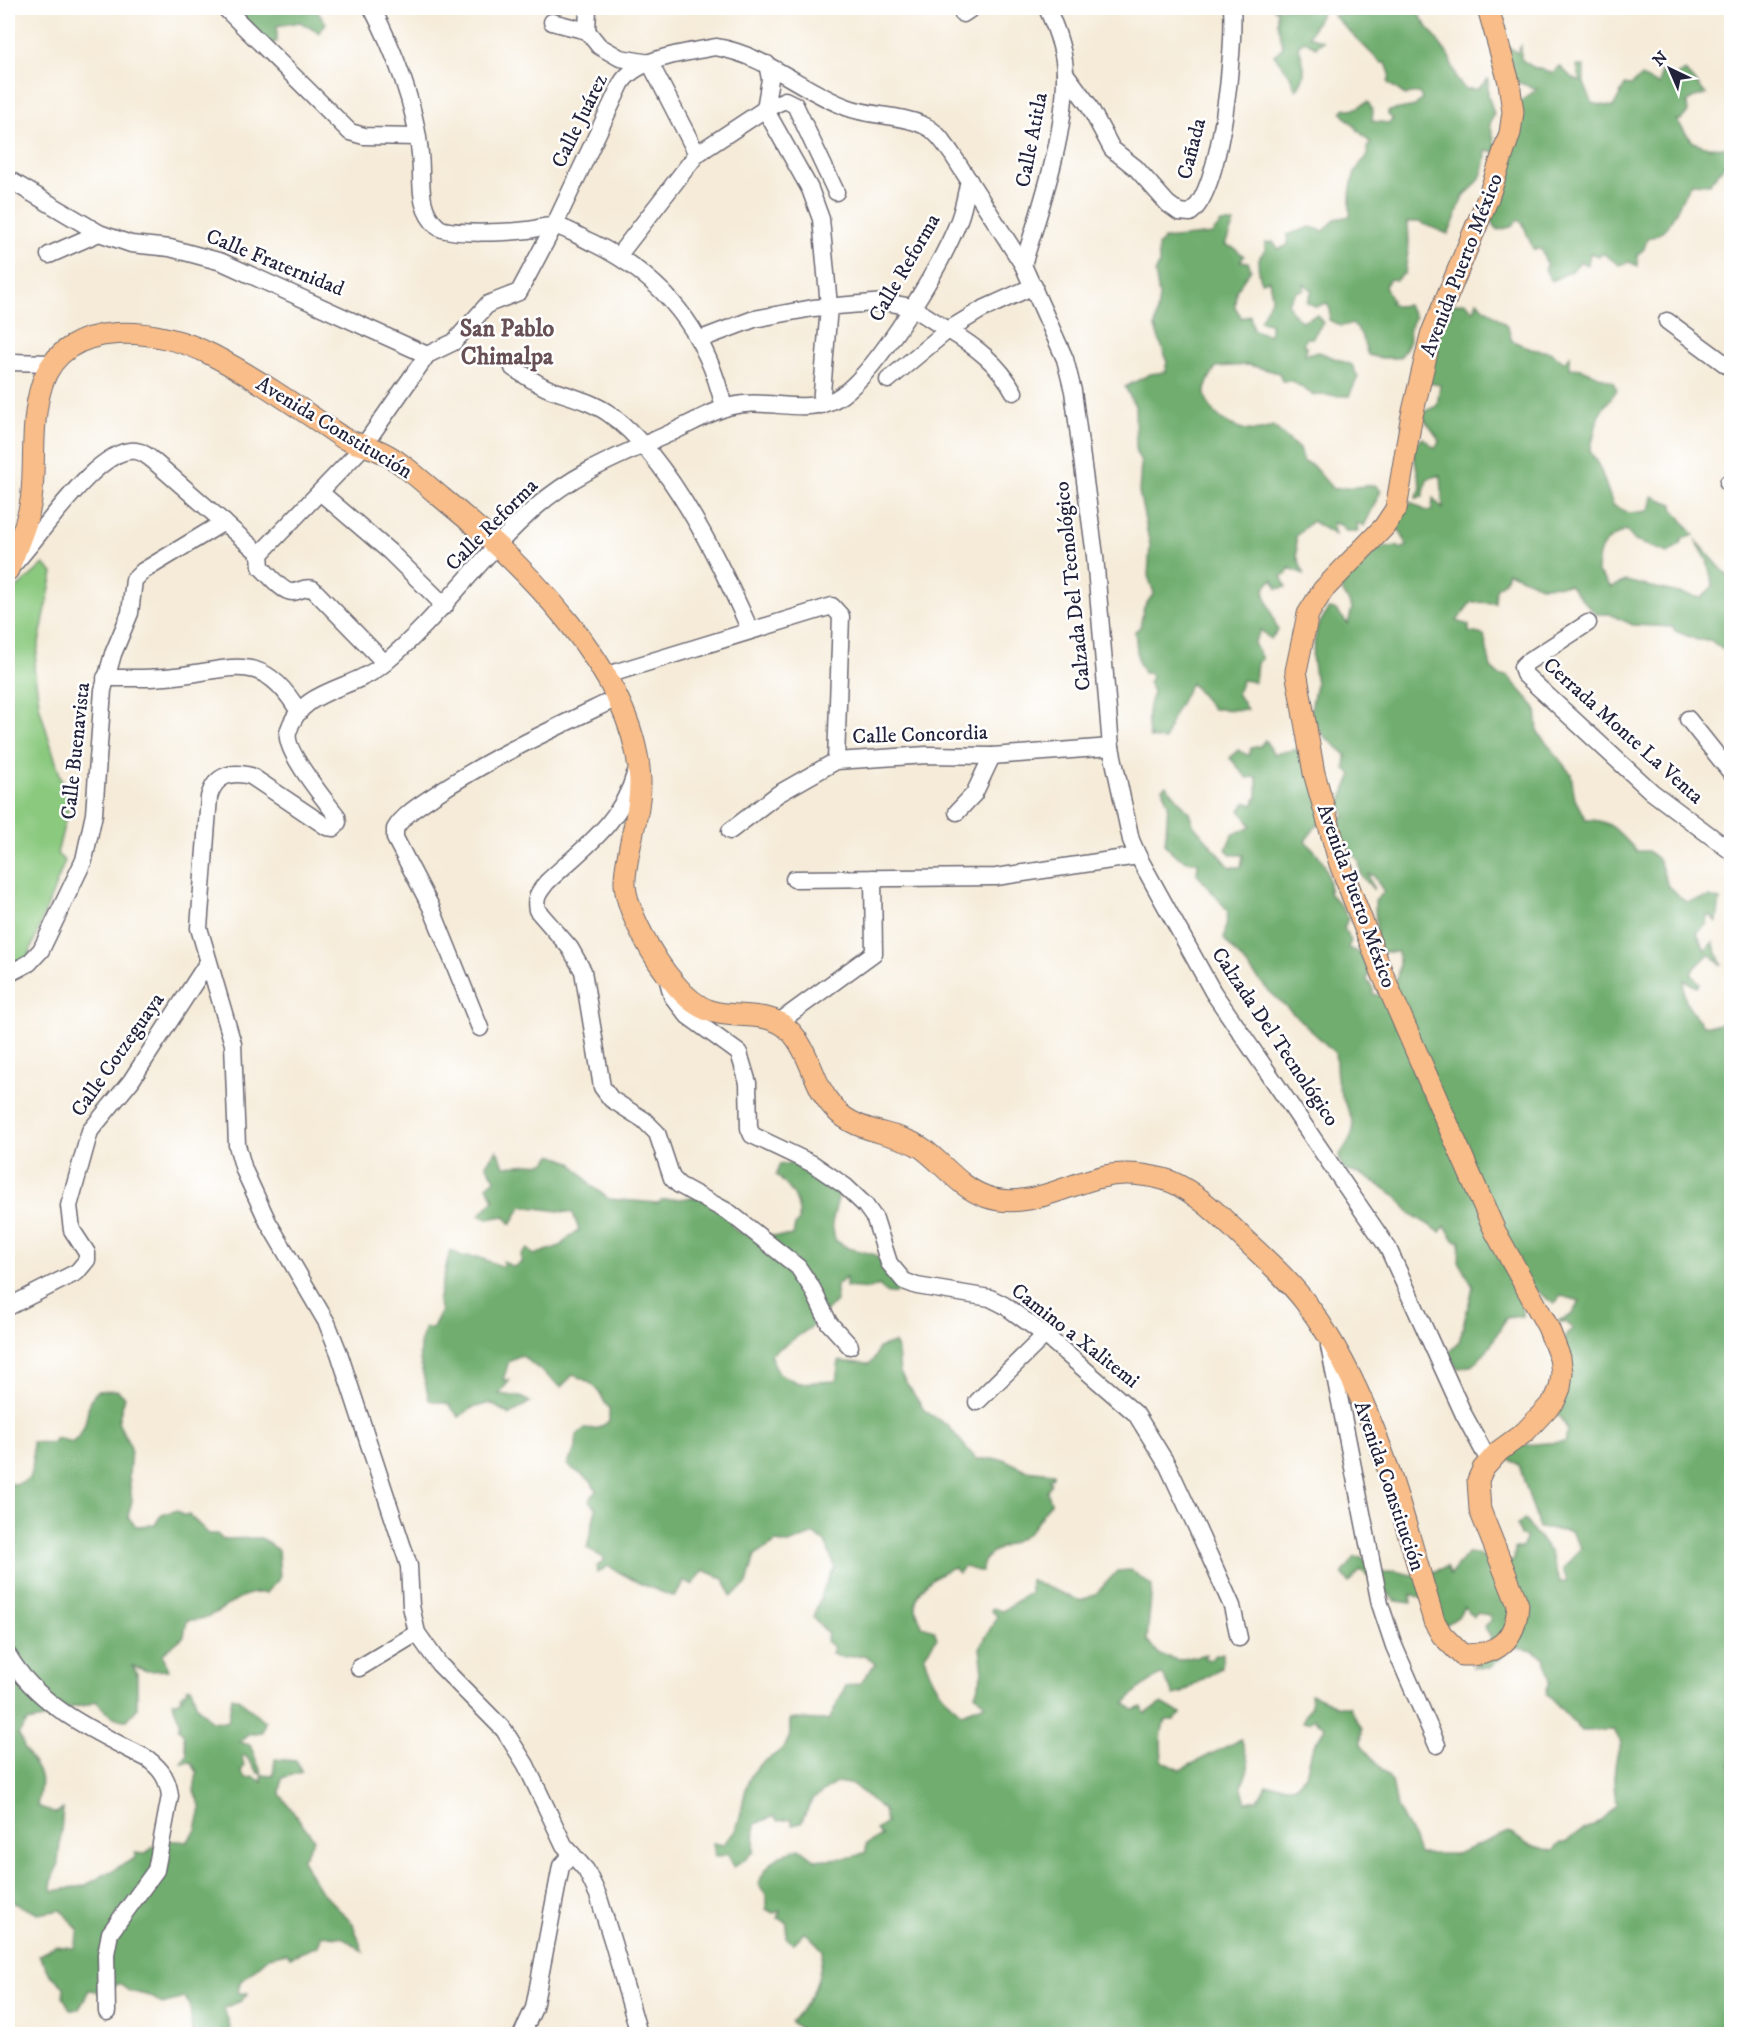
<svg xmlns="http://www.w3.org/2000/svg" width="1739" height="2042" viewBox="0 0 1739 2042" font-family="'IM FELL DW Pica',serif">
  <style>
    .green { fill: #8bc97f; stroke: #56765d; stroke-width: 1.5 }
    .forest { fill: #70ad6e; stroke: #496854; stroke-width: 1.5 }
    .lines { fill: none; stroke-linecap: round; stroke-linejoin: round }
    .minor-casing { stroke: #6c6872; stroke-width: 19 }
    .major-casing { stroke: #6c6872; stroke-width: 23 }
    .minor { stroke: #fff; stroke-width: 16 }
    .major { stroke: #f8bd88; stroke-width: 21 }
    .labels { text-anchor: middle; dominant-baseline: central; stroke-width: 5; stroke-linejoin: round; paint-order: stroke }
    .street-label { font-size: 21px; fill: #22223b; stroke: #fff }
    .quarter-label { font-size: 24px; font-weight: bold; fill: #665055; stroke: #fff }
  </style>
  <rect width="100%" height="100%" fill="#fff"/>
  <filter id="ink" filterUnits="userSpaceOnUse"><feTurbulence type="fractalNoise" baseFrequency=".0167" numOctaves="2"/><feDisplacementMap in="SourceGraphic" scale="12" xChannelSelector="R" yChannelSelector="G"/><feConvolveMatrix kernelMatrix="1 2 1 2 8 2 1 2 1" color-interpolation-filters="sRGB"/></filter>
  <filter id="wash" filterUnits="userSpaceOnUse"><feTurbulence type="fractalNoise" baseFrequency=".008" numOctaves="4" result="noise"/><feDisplacementMap in="SourceGraphic" scale="24" xChannelSelector="R" yChannelSelector="G"/><feGaussianBlur stdDeviation="1.35" result="paint"/><feColorMatrix in="noise" values="0 0 0 0 0 0 0 0 0 0 0 0 0 0 0 0 0 1.4 0 .05"/><feComposite in="paint" operator="in"/></filter>
  <g filter="url(#wash)">
    <rect width="100%" height="100%" fill="#f5ebd8"/>
    <polygon class="green" points="44,564 53,573 34,668 40,709 69,805 57,854 65,861 21,975 8,983 8,614 16,589"/>
    <g class="forest">
      <polygon points="217,8 315,8 326,23 319,33 300,22 277,26 277,42 273,42 273,46"/>
      <path d="M1273,8H1324L1309,36L1323,41L1316,47L1305,41L1298,45C1304,64 1309,74 1296,90L1289,74L1274,55L1283,47L1277,23V11Z"/>
      <path d="M1342,8H1414L1449,56L1457,80L1465,89H1478L1488,79V95L1494,114L1490,124L1496,148L1518,103L1537,89L1514,81L1507,45L1517,53L1521,46V59L1533,67L1553,73L1560,66L1572,78L1581,82L1577,66H1584V83L1592,103L1613,107L1625,85L1630,86L1641,77L1659,85L1661,71L1673,78L1685,71L1706,94L1695,97L1687,103L1688,112L1681,120H1676L1693,142L1708,147L1731,148V164L1725,165L1709,184L1691,183C1676,204 1674,232 1647,239L1644,249L1637,255L1638,266L1629,262L1619,265L1604,254L1598,256L1590,253L1588,265L1580,262L1572,271L1551,281L1545,269L1547,265L1541,249H1533L1523,224L1518,220L1511,227L1498,230L1487,216L1488,207L1505,183L1495,152L1486,150C1486,163 1484,175 1475,185C1471,190 1465,193 1462,199C1457,211 1455,222 1448,234L1419,222H1408L1409,243L1405,273L1396,280L1390,279L1385,286L1392,300L1390,302L1396,306L1407,305L1415,317L1409,330L1410,341L1400,358H1381L1368,355C1363,342 1363,332 1352,324L1341,326L1329,320L1330,309L1327,303L1316,307L1307,302L1312,290L1304,284V290L1296,292L1288,303L1292,313L1301,321L1317,315L1323,323L1312,338H1307L1303,344L1307,348L1305,354L1319,352L1352,365L1358,377L1349,396L1313,395L1292,381H1282L1279,373L1249,365L1216,367C1211,376 1202,388 1206,398C1216,424 1250,438 1273,426L1299,449L1303,462L1312,465L1333,489L1375,485L1381,491L1364,526L1357,523L1358,532L1346,531L1341,525L1332,523L1335,535L1312,521L1296,536L1297,556L1304,574L1289,568L1287,574L1281,576L1286,587L1277,589L1273,579L1267,585L1264,592L1278,631L1270,639L1261,630L1254,643L1262,659L1257,663L1255,682L1242,680L1237,693L1247,710L1213,709L1191,683L1173,716L1165,740L1150,738C1146,724 1147,707 1153,693L1149,683L1152,677L1149,673H1144L1138,661L1135,631L1140,627L1144,607L1154,593L1148,576L1150,545L1139,492L1141,463L1136,452L1135,406L1125,387L1150,374L1165,372L1167,361L1155,328L1159,296L1155,273L1159,264L1158,246L1164,239L1212,234L1221,223H1234L1225,245L1234,248L1244,256L1240,261L1248,262L1251,269L1236,291L1235,307L1242,318L1250,315L1253,330L1270,335V323L1260,321L1272,297L1269,280L1261,282C1259,269 1254,260 1265,251V243L1273,242L1279,249L1288,245L1287,235L1310,227L1324,231L1335,219L1350,216C1349,194 1350,170 1368,156L1367,147L1371,144L1341,112L1345,108L1352,110L1368,102L1373,111L1372,121L1388,123L1393,119L1388,115V111L1415,106L1422,99L1419,93L1405,95L1388,83L1390,74L1386,63H1381L1333,15L1346,14Z"/>
      <path d="M1477,301C1489,315 1511,320 1511,340L1531,349L1550,352L1564,362L1570,356V368L1582,369L1613,382L1617,390L1599,414L1590,451L1600,468L1613,505L1629,513L1648,511L1652,503V496L1673,504V508L1694,535L1682,539V543L1668,553L1635,541L1626,530C1603,543 1598,544 1597,572L1611,587L1626,581L1701,598L1713,586L1707,560L1695,539C1704,548 1724,574 1731,577V656L1710,640H1697L1675,631L1673,627L1633,625L1609,614H1596L1569,585L1541,586L1508,572L1505,581L1496,589L1495,603L1471,602L1457,621L1469,625V632L1484,635L1491,668L1500,676H1508L1536,708L1538,732L1571,774L1575,799L1586,820C1613,819 1619,834 1637,851H1648L1659,860L1668,886L1686,902L1710,897L1720,900L1717,922L1711,916H1707V924L1697,933L1705,951L1713,942L1722,966L1709,954L1692,971V975L1700,983L1697,987L1684,980C1682,1003 1689,1008 1703,1025H1716L1732,1020L1731,2034H807L791,2022C815,1995 818,1986 823,1950L805,1932L793,1944L786,1937L787,1922L778,1918L780,1911L774,1913L766,1909V1894L758,1884C767,1864 779,1853 800,1848L816,1860C837,1857 846,1861 866,1852V1844L882,1836L876,1830L886,1823L884,1810L853,1785L837,1782L812,1800L801,1823L792,1825V1819L778,1821L774,1816L755,1824L754,1852L734,1867L728,1854L715,1857L713,1843L724,1845C726,1838 731,1837 735,1831C745,1811 741,1786 756,1769C766,1757 783,1754 789,1738C791,1732 789,1725 790,1719L829,1720L846,1686L860,1683L875,1664L864,1655L842,1657L832,1653L834,1648L826,1641L828,1634L813,1617C821,1599 824,1582 835,1567L825,1542L814,1534L789,1544L776,1542L755,1555L747,1584L731,1596L724,1579L704,1570L692,1585L683,1581V1585L674,1597L639,1583L608,1566L597,1573V1566L605,1559L587,1548L596,1508L589,1501L596,1491L591,1481L567,1465L576,1448V1436L585,1428L596,1429L609,1422V1408C604,1403 604,1401 601,1395C596,1385 583,1378 573,1375L561,1387L521,1355L509,1361L503,1380H510L499,1394L521,1397L530,1402L510,1415L490,1403L472,1408L459,1417L448,1404L429,1400C424,1371 413,1356 425,1327L432,1329L441,1311L438,1301L450,1250L462,1256L478,1257L503,1267V1261L513,1267L521,1263V1255L528,1249L534,1255L560,1246L570,1236L579,1231L573,1213L522,1206L511,1224L504,1216L488,1219L479,1215L494,1200L487,1186L495,1179L486,1164L497,1150L504,1166L545,1163L552,1155L571,1162L592,1186L609,1199L658,1203L662,1200L718,1196L726,1199L731,1225L738,1232C758,1232 775,1239 793,1235L795,1225L799,1221C800,1199 791,1189 776,1175L779,1165L800,1161L837,1187L839,1194L832,1223L835,1240L848,1248L876,1255L898,1286L907,1285L895,1293L887,1294L879,1285L870,1289L846,1287V1278L836,1285V1301L810,1328L770,1355L778,1373L798,1383L836,1381L839,1361L869,1364L875,1358L878,1348L894,1343L898,1351L900,1373L924,1410L948,1426L976,1459H1004L1025,1470L1053,1473V1477L1049,1479L1051,1483L1047,1491L1051,1502C1044,1512 1037,1523 1029,1532C1015,1547 981,1547 982,1572L964,1567L959,1573L953,1567C936,1575 910,1588 917,1613C918,1616 921,1621 922,1626L934,1630L937,1638L924,1656C931,1682 942,1697 962,1713L985,1704L975,1694L983,1672L980,1648L997,1616L991,1610L993,1608L1002,1611L1030,1592V1580L1081,1601L1097,1593L1117,1571L1131,1570L1152,1586L1147,1640L1160,1655L1178,1660L1206,1654L1204,1658L1210,1660L1216,1655L1223,1653L1222,1667L1182,1693L1174,1695L1162,1674L1141,1687L1125,1703L1133,1710L1142,1707L1145,1714L1162,1703L1181,1714L1174,1720H1165C1160,1733 1161,1747 1162,1761L1180,1770L1241,1739C1247,1761 1254,1762 1241,1785L1246,1802L1258,1800L1266,1785L1295,1786L1306,1775L1312,1749L1325,1728L1314,1718L1310,1722H1302L1311,1705L1310,1694L1339,1706H1349L1362,1729L1361,1745L1392,1781L1397,1807L1414,1839L1419,1854H1456L1509,1832L1530,1845L1553,1851L1561,1843H1566L1574,1835L1601,1821L1617,1805C1612,1783 1613,1765 1621,1743L1614,1730L1582,1731L1546,1693L1550,1682L1545,1658L1533,1651L1512,1647L1490,1668L1473,1667L1482,1657L1491,1637L1484,1626L1491,1621L1489,1615L1476,1613L1474,1617L1464,1607L1458,1617L1444,1626L1421,1598L1411,1594V1603L1396,1601L1361,1570L1349,1583L1342,1574L1355,1557L1363,1558L1378,1574L1395,1571L1420,1577L1446,1567L1450,1575L1467,1553L1477,1554L1495,1565L1514,1560L1515,1548H1522L1527,1537L1520,1536L1517,1525L1524,1519L1551,1553L1559,1582L1567,1581L1563,1569L1581,1548L1571,1532L1539,1528L1519,1465L1507,1458L1501,1447C1524,1446 1543,1442 1566,1442C1565,1436 1568,1433 1566,1427C1563,1419 1555,1415 1553,1405L1565,1336L1573,1329L1566,1322H1556L1571,1315L1580,1301L1561,1296L1554,1304L1527,1284L1522,1297V1316L1506,1318C1495,1337 1481,1370 1457,1368L1447,1354L1459,1342L1473,1287L1459,1261L1460,1241H1455L1445,1226L1440,1232L1411,1214L1395,1195L1361,1174L1343,1170L1339,1156C1363,1122 1352,1126 1340,1091C1335,1079 1337,1066 1335,1053L1266,988L1224,939L1228,911L1197,874L1198,862C1184,863 1174,855 1165,845L1168,804L1162,788L1166,785L1189,812L1193,824L1230,867H1241L1243,855H1231L1226,849L1232,835L1251,826L1240,810L1246,802L1253,805L1257,796V777L1247,778L1230,758L1238,750L1249,756L1251,748L1260,746L1265,740L1274,754L1297,749L1305,755L1332,826L1317,825L1305,841C1322,856 1331,870 1329,893L1342,907L1348,918L1344,928L1351,941L1348,948L1359,952L1369,972L1367,980L1373,989V994L1385,997C1397,979 1401,973 1398,952H1380L1376,933L1375,901L1384,892L1374,876L1368,874L1374,890L1361,875L1359,861L1334,831L1341,826L1339,817H1345L1340,803L1352,774L1345,769L1346,755L1323,735L1310,714L1316,684L1312,656L1317,628L1328,609L1336,610L1348,624L1352,608L1340,587L1379,548L1398,546L1400,549L1407,546L1400,531L1386,524L1411,502L1426,511L1432,510L1433,498L1443,509L1441,475L1427,479L1423,497L1416,498L1421,488L1412,447L1423,438L1435,448L1440,441L1420,413L1437,406L1440,385L1425,382L1444,317H1451V305L1465,302L1474,311Z"/>
      <path d="M117,1390L125,1397L118,1422L131,1448L129,1476L132,1501L128,1517L136,1526L155,1525L161,1515L177,1510L182,1515H189L209,1534H217L222,1539L261,1538L278,1550L280,1578L266,1593C230,1590 222,1622 187,1620L184,1636L163,1654L168,1670L147,1671L132,1666L137,1673V1709L127,1720C113,1720 105,1711 96,1701L87,1705L62,1709L54,1717L27,1722L18,1735C24,1740 22,1746 26,1752C42,1776 44,1775 37,1806L56,1813L63,1809L58,1864L51,1884L53,1891L84,1886L135,1858V1853L146,1854C157,1840 170,1839 187,1842L196,1830L201,1808L194,1791L197,1772L191,1762L182,1763L187,1754L183,1733L178,1729L180,1722L172,1702H177L183,1698L181,1696L187,1690L186,1688L191,1687L197,1706L211,1721L228,1722L232,1697L239,1699L265,1722L262,1732L248,1734L240,1742L250,1745L262,1774L258,1773L245,1755L242,1757L244,1765L241,1772L246,1778L254,1777L262,1782V1775L273,1776L275,1759L296,1761L302,1772L282,1778L280,1794L314,1839L302,1860L319,1889L353,1924L363,1952L344,1938L322,1935L318,1946L290,1957L287,1953L269,1957L240,1982L238,1993H248L241,2001L224,2008L232,2034H192L190,2005L185,1998L162,2004L150,1996L129,1991L118,1983L103,1997L97,1991L89,1990L79,2009H70L63,1997L64,1987L50,1974L39,1955L55,1946L74,1948L79,1931L61,1910L38,1914L8,1900V1483L17,1484L29,1479L33,1463L32,1442L52,1443L56,1438L73,1442C92,1426 82,1407 97,1391Z"/>
    </g>
  </g>
  <g filter="url(#ink)">
    <g class="lines">
      <g class="minor-casing">
        <g id="minor">
          <polyline points="225,8 350,132 364,136 417,137"/>
          <path d="M372,8C394,50 416,106 420,154C423,180 416,208 438,227C449,236 512,232 528,230C537,229 546,225 555,226C568,228 581,238 593,243C663,277 707,331 724,408"/>
          <polyline points="963,14 972,8"/>
          <polyline points="552,22 587,31 599,46 620,58 650,63 697,154"/>
          <polyline points="587,31 588,8"/>
          <path d="M1065,73L1088,104L1112,149L1136,168L1168,204L1179,212L1190,213C1222,192 1235,45 1232,8"/>
          <polyline points="765,109 785,100 795,105 836,192"/>
          <polyline points="765,109 770,79 767,64"/>
          <polyline points="8,179 99,233 131,244 170,248 222,262 427,355"/>
          <polyline points="49,255 99,233"/>
          <polyline points="618,256 697,154 765,109 810,189 821,219 829,306 821,405"/>
          <path d="M1023,265C1041,206 1066,135 1065,73C1065,51 1056,28 1047,8"/>
          <polyline points="1667,321 1732,369"/>
          <polyline points="701,339 754,319 813,308 885,302 912,307 948,330 981,310 1034,286"/>
          <polyline points="8,362 52,363"/>
          <path d="M513,368C525,375 537,384 549,389C569,396 590,401 608,413C668,454 721,564 750,630"/>
          <path d="M888,380L948,330C976,347 999,364 1014,392"/>
          <polyline points="1728,483 1732,482"/>
          <polyline points="320,492 390,552 445,606"/>
          <path d="M260,554L362,448L427,355L454,342L488,304L519,292L554,226L621,84C635,58 689,52 716,47C765,55 801,90 846,107C871,117 899,114 923,125C936,130 944,143 952,154L1023,265L1065,359L1073,391L1095,556L1111,747L1131,840L1138,856L1213,992L1388,1248L1464,1415L1489,1461"/>
          <path d="M260,554L261,567C268,574 283,593 293,592C301,591 305,586 313,589L385,663"/>
          <path d="M10,568C37,542 97,445 136,451C144,452 150,458 156,463L260,554"/>
          <polyline points="1588,623 1526,663 1522,667 1524,674 1652,792 1732,852"/>
          <polyline points="607,675 832,606 841,616 836,761"/>
          <path d="M105,678C128,678 152,679 175,676C234,669 263,650 299,712"/>
          <polyline points="1688,719 1732,774"/>
          <path d="M635,774C622,822 582,849 547,882C540,891 534,897 537,910L570,948L583,971L602,1087L611,1099L644,1120L657,1133L672,1178L679,1185L730,1213L798,1267L812,1288L829,1323L850,1346"/>
          <polyline points="957,812 974,794 992,756"/>
          <polyline points="730,831 778,794 836,761 927,755 992,756 1111,747"/>
          <polyline points="794,879 996,877 1138,856"/>
          <polyline points="8,974 29,963 41,950 84,860 94,814 103,690 113,654 130,613 134,580 143,571 224,522"/>
          <polyline points="667,977 672,996 688,1016 739,1053 748,1083 749,1128 752,1135 813,1164 845,1186 865,1205 875,1219 889,1263 904,1281 917,1286 990,1298 1004,1305 1045,1335 1136,1414 1168,1466 1196,1526 1232,1606 1239,1638"/>
          <polyline points="779,1022 874,953 873,878"/>
          <path d="M480,1028L431,907L395,838V829C403,815 420,805 433,796C491,757 555,728 617,698"/>
          <polyline points="8,1307 77,1272 87,1260 87,1253 72,1230 69,1206 90,1131 131,1081 208,962"/>
          <polyline points="1329,1346 1380,1604 1394,1646 1437,1745"/>
          <polyline points="977,1402 1045,1335"/>
          <path d="M8,1655C39,1708 96,1732 148,1759C162,1770 168,1779 170,1796L156,1870L110,1933L106,1954L107,2012"/>
          <polyline points="359,1668 417,1633"/>
          <polyline points="522,2034 534,2008 561,1866 572,1854"/>
          <path d="M639,2034L613,1943L598,1895L586,1870L564,1845L526,1765L504,1730L439,1664L417,1633L411,1606L409,1566L339,1353L327,1323L268,1222L244,1170L237,1145L233,1044L199,928L209,797C215,775 231,771 251,776L327,827L334,828L338,822L337,816C325,800 284,751 288,733C299,689 352,690 381,666C439,619 480,556 536,507C574,474 612,459 657,439C679,430 700,417 722,409C761,393 808,420 842,395C880,367 942,265 959,220C964,207 966,193 969,180"/>
        </g>
      </g>
      <g class="major-casing">
        <path id="major" d="M8,570C17,545 30,519 32,492C35,456 31,419 42,384C65,315 161,328 212,355C258,379 301,409 343,438C355,444 365,445 377,450C398,458 425,484 442,498C521,562 635,672 640,780C641,813 627,846 625,879C623,907 656,963 675,984C684,995 696,1006 710,1011C735,1019 768,1010 788,1029C811,1051 812,1084 833,1107C857,1135 895,1130 922,1148C944,1164 960,1188 987,1197C1026,1210 1063,1186 1101,1177C1121,1172 1143,1174 1163,1179C1190,1186 1224,1219 1243,1238C1265,1259 1288,1279 1306,1303C1375,1395 1401,1512 1434,1621L1442,1635L1462,1655C1497,1656 1516,1640 1518,1605L1480,1510L1478,1480L1483,1469L1499,1451L1525,1432L1555,1400L1560,1388L1562,1373L1560,1358L1548,1327L1495,1231L1442,1111L1383,975L1340,864L1314,773L1296,671L1308,614L1323,590L1384,527L1396,509L1411,420L1431,335L1488,198L1510,133L1513,112L1509,82L1488,8"/>
      </g>
      <use href="#minor" class="minor"/>
      <use href="#major" class="major"/>
    </g>
  </g>
  <g class="labels">
    <g class="street-label">
      <text transform="translate(580 121) rotate(-64)">Calle Juárez</text>
      <text transform="translate(1032 140) rotate(-79)">Calle Atitla</text>
      <text transform="translate(1192 149) rotate(-76)">Cañada</text>
      <text transform="translate(275 263) rotate(22)">Calle Fraternidad</text>
      <text transform="translate(1462 265) rotate(-69)">Avenida Puerto México</text>
      <text transform="translate(905 268) rotate(-60)">Calle Reforma</text>
      <text transform="translate(334 428) rotate(31)">Avenida Constitución</text>
      <text transform="translate(492 525) rotate(-45)">Calle Reforma</text>
      <text transform="translate(1073 586) rotate(-96)">Calzada Del Tecnológico</text>
      <text transform="translate(1623 731) rotate(42)">Cerrada Monte La Venta</text>
      <text transform="translate(920 735) rotate(-2)">Calle Concordia</text>
      <text transform="translate(76 751) rotate(-84)">Calle Buenavista</text>
      <text transform="translate(1356 896) rotate(70)">Avenida Puerto México</text>
      <text transform="translate(1275 1037) rotate(56)">Calzada Del Tecnológico</text>
      <text transform="translate(118 1055) rotate(-55)">Calle Cotzeguaya</text>
      <text transform="translate(1075 1336) rotate(38)">Camino a Xalitemi</text>
      <text transform="translate(1389 1486) rotate(71)">Avenida Constitución</text>
    </g>
    <g class="quarter-label">
      <text x="507" y="329">San Pablo<tspan x="507" dy="28">Chimalpa</tspan></text>
    </g>
  </g>
  <rect width="1739" height="2042" fill="none" stroke="#fff" stroke-width="30"/>
  <g transform="translate(1670 69) rotate(316)" stroke="#ffffff" stroke-width="4.5" paint-order="stroke">
  <path d="M0-4.5L10 22L0 15L-10 22Z" fill="#22223b"/>
  <text y="-9" font-size="16" font-weight="bold" text-anchor="middle" fill="#22223b">N</text>
  </g>
</svg>
